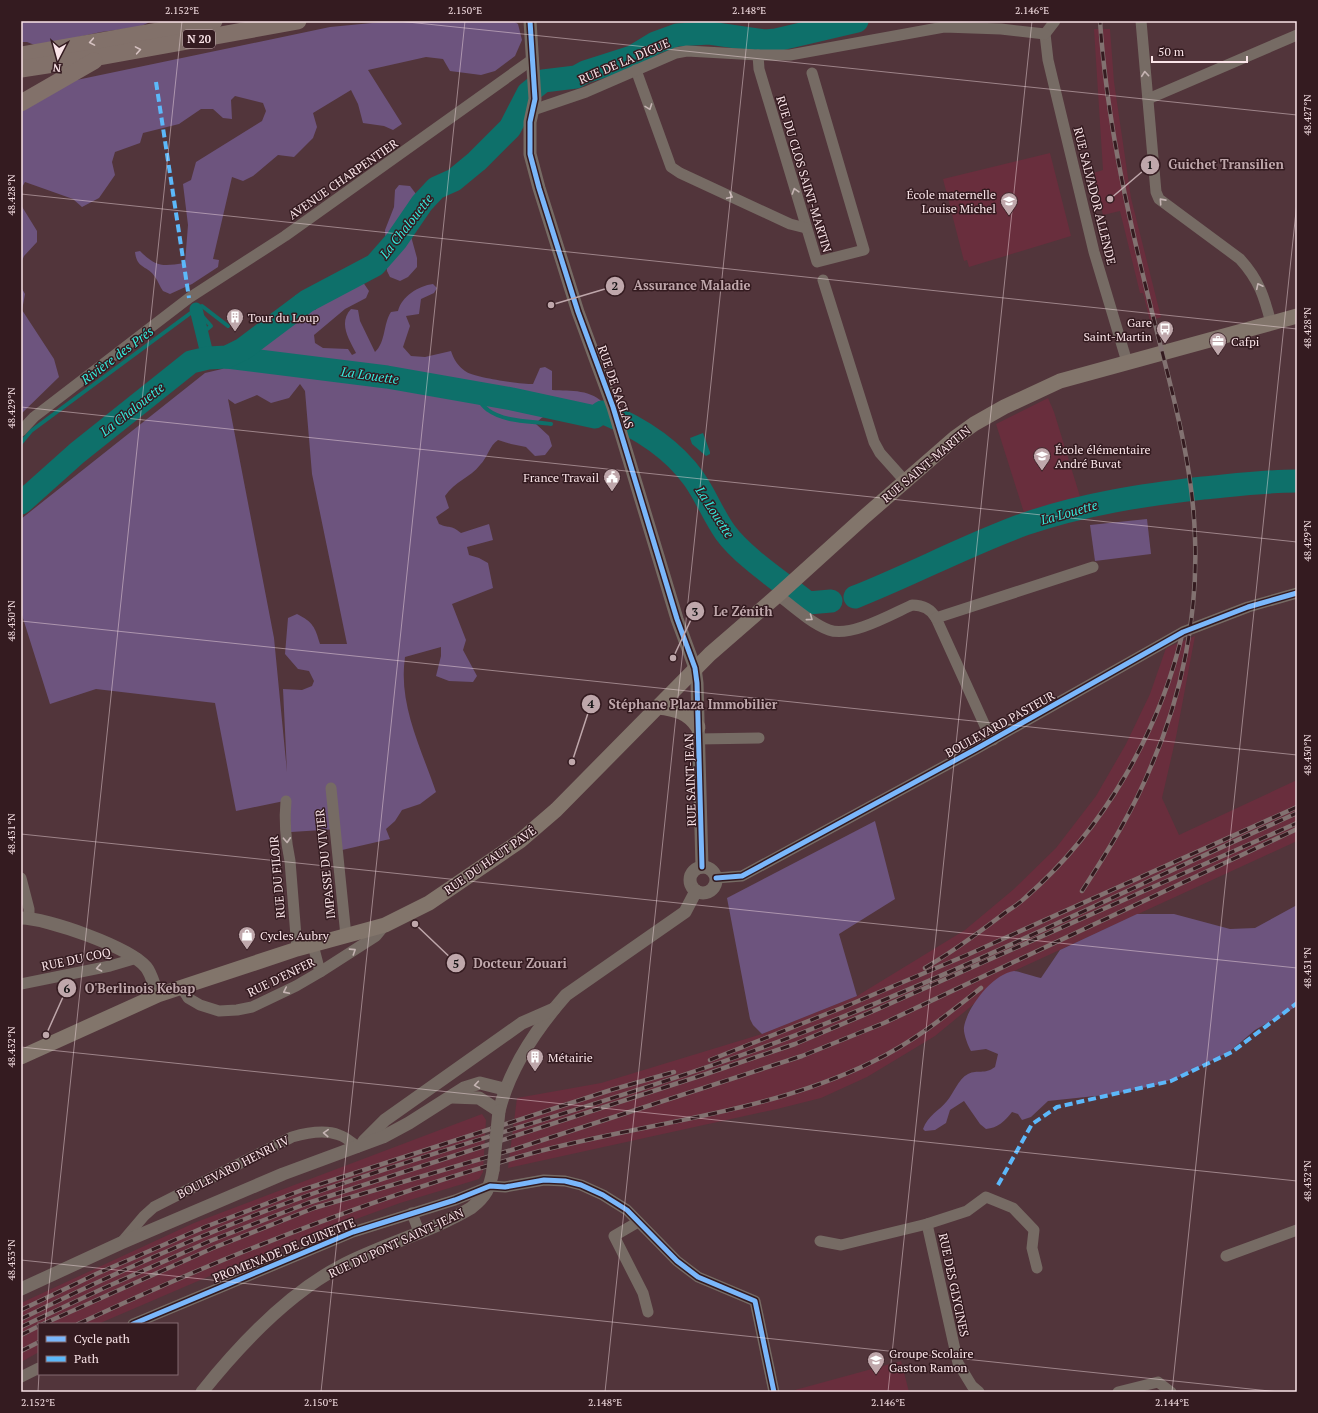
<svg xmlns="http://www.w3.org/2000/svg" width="1318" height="1413" viewBox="0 0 1318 1413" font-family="'PT Serif',serif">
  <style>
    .built { fill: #692e3d }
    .green { fill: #6d547e; fill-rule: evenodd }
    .water { fill: #0e706a }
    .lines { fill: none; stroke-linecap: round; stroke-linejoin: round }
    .stream { stroke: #0e706a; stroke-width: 4 }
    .canal { stroke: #0e706a; stroke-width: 13 }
    .river { stroke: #0e706a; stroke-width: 23 }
    .minor { stroke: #766b64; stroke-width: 11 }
    .tertiary { stroke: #766b64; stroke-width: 13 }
    .secondary { stroke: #82756b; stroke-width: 15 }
    .primary { stroke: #82716a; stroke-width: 17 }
    .rail-casing { stroke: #827271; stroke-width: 4.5 }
    .rail { stroke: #341b20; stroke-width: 3; stroke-dasharray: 9; stroke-linecap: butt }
    .tertiary-bridge { stroke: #766b64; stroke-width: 13 }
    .quiet { stroke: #5cb8fa; stroke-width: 4; stroke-dasharray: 8 4; stroke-linecap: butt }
    .cycleway-casing { stroke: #341b20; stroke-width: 8 }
    .cycleway { stroke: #7ab7fb; stroke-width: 5 }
    .oneway { stroke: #d6c2c2 }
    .oneway2 { stroke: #c5b4b3 }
    .ticks { fill: none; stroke: #fae4e8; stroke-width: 1; stroke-opacity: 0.45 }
    .labels { text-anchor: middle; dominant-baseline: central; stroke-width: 3; stroke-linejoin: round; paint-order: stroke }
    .shield { fill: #341b20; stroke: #bfa8ac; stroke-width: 1 }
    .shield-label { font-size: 11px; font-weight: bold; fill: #fae4e8 }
    .street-label { font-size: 12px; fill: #fae4e8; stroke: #341b20 }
    .poi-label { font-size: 12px; fill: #fae4e8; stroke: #341b20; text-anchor: start }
    .water-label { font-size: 13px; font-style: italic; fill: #35ebdd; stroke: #341b20 }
    .leader { fill: none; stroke: #bfa7ab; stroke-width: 1.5 }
    .callout-dot { fill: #bfa7ab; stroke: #341b20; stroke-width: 1.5 }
    .mark-label { font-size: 12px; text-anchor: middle; font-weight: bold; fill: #111 }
    .callout-label { font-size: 13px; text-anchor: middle; font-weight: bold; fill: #bfa7ab; stroke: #341b20; stroke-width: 3; stroke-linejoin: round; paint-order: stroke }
    .neatline { fill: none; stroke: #fae4e8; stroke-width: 1.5 }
    .ticks-label { font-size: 10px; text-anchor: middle; fill: #fae4e8 }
  </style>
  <rect width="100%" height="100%" fill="#52353b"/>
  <g class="built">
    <polygon points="1094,29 1110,29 1114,82 1131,198 1161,317 1150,321 1143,293 1140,293 1120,211 1103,215 1093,173 1103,170"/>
    <polygon points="1050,153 1071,236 969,267 967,260 964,261 943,179"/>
    <polygon points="1048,398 1054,412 1082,503 1026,519 996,424"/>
    <polygon points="1195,636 1176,737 1162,798 1179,835 1297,780 1297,841 1014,971 935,1036 867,1077 821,1098 777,1109 508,1168 517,1098 601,1083 762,1034 857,996 965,930 1014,889 1056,848 1096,796 1126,744 1150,694 1166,648"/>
    <polygon points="482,1114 486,1120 483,1172 479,1179 400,1203 307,1237 219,1272 98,1324 39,1324 39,1352 21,1362 21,1303 194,1223"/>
    <polygon points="901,1361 909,1392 795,1392 795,1390"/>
  </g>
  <g class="green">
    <polygon points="21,21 152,21 139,27 101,32 37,46 27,42 21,42"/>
    <path d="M393,21H513L518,24L522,40L515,56L495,71L481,75L450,71L443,59L426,57L368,70L402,124L393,130L384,126L363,123L358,104L351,90L313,113L317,127L313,138L294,157L278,155L253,176L243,181L232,177L213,259L219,260L218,267L192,284L170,294L163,291C160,287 158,281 155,277C148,265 137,270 135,252L140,251C157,268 163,266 185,263L188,225L183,184L191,180L196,162L262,121L266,111L263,103L235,96L231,100L232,119L223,118L213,109H201L179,124L143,133L140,143L115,152L112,162L115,175L99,198L82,207L73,199L25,182L21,189V110L67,82L330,27Z"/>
    <polygon points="399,185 410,186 416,194 411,209 409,229 417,258 417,267 408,277 400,281 390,277 387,271 385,230 394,207 395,190"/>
    <polygon points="21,205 37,231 37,242 24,256 21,263"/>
    <path d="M347,272H356L369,291L366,298L345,309L314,335L315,343L323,348L348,349L352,355L356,353C349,339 338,323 351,309L358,310L360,321L375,352C386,342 383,324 391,312L398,311C402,296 418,286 433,284L437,288L434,293L421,299L419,314L406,316L410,326L403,347L411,356L425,357L451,351C454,360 458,366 465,371C474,378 521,384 533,384L540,368L545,367L552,371V390C571,391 592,389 605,405L603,413C584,414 548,405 536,424L549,436L552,446L545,455L535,456L526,447L511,444L498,440C489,446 488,457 480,465C470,478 455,481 445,496L449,508L436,517L439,524C450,529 450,524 461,533L489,524L493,540L467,547L469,555L479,558L488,563L493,588L452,604L466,640L463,650L477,676L473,682L449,681L436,676L441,656V647L405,657C398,704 421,748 436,792L420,804L402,810L395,821L386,829L390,839L342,850L338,829L291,832L289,800L236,811L215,703L96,689L50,704L21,612V519L205,373L222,369L263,344L276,318L296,295L306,293L315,310L325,300L336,294ZM300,384L305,391L312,474L347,644H320C315,627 313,622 297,614L288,618L285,654L298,669L309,671L314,681L312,686L302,690L283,689L287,772L274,638L228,399L235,404L257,395L271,403L289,398Z"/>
    <polygon points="21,287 25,294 22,310 54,359 59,377 21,414"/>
    <polygon points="1147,519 1151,554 1095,561 1090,525"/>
    <polygon points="875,821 895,899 839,934 857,996 762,1034 753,1025 750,1019 727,898"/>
    <path d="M1297,905V1006L1255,1030L1229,1052L1179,1077L1156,1085L1114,1094L1048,1101L1031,1117L1022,1120L1018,1114L1012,1112C1005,1121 998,1128 986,1129L980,1124L964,1101L950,1110L946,1123L935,1130L925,1131L923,1129C928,1115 939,1111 947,1101C954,1093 958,1079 968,1074C978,1069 984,1075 995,1067L998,1054L986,1049L971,1051C968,1046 963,1033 964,1027C967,1008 992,974 1014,971C1019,971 1035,977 1041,978L1060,950L1137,914H1174L1230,929L1255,928Z"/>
  </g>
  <polygon class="water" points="703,433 710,452 710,454 706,456 692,444 690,438"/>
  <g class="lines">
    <g class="stream">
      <polyline points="196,309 211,326 201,334 208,358"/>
      <path d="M474,393C478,399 482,406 488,410C504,422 531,421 551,424"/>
      <polyline points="21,443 31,431 196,309 202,306 228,326"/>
    </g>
    <polyline class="canal" points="196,309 208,358"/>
    <g class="river">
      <path d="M227,357L387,377L512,399L595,417L602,412C636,426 672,448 694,479C706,496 713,515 725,532C743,557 783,583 808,603L831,601"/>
      <polyline points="21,503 77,453 191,362 208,358 227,357 243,349 307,301 375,265 396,241 422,203 436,188 454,180 477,161 510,128 528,93 543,81 576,77 585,72 632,57 655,43 677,35 709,33 765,41 776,40 857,21"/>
      <path d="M855,597C913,574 967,545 1025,524C1083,504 1143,495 1203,488C1235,485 1266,481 1297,481"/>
    </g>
    <g class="minor">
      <path d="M1141,21L1156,192L1159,199L1240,259C1259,280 1264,296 1271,323"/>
      <polyline points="1045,34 1048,60 1094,252 1127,362"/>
      <polyline points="1045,34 1055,21"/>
      <polyline points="758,55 759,69 817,262 864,250 812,73"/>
      <polyline points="636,70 671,167 680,173 790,224 806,228"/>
      <polyline points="1148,99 1297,35"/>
      <polyline points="533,110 586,92 676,53 687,51 758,55 790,55 944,27 1001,29 1045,34"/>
      <polyline points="823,280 874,442 880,453 905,481"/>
      <polyline points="21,431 34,417 189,298 285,236 533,59"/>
      <path d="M778,595C792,606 812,624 829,630C850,638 892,614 912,605C923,605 931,609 936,618L986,728L993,740"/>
      <polyline points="936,618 1093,567"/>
      <polyline points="698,739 759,738"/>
      <polyline points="331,788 346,936"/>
      <path d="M286,801C284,821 286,842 290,861L297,949"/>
      <polyline points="21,878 29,909 29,918"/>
      <polyline points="716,878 742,876 976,749 1183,632 1248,607 1297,593"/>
      <polyline points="313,945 320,972"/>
      <polyline points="21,984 110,966 137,958"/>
      <polyline points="182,988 188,998 200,1005 219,1011 237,1010 252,1007 296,986 320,972 376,936 385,925"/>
      <polyline points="412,1213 419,1232"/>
      <polyline points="638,1222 614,1236 643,1293 648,1312"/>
      <polyline points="927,1224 958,1363 972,1386 979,1392"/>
      <polyline points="820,1241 841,1245 927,1224 967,1211 986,1197 1013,1208 1034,1230 1032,1248 1037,1268"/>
      <path d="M121,1243L144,1216L154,1207L292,1137C306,1133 324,1129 339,1135C346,1137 352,1143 358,1147"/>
      <polyline points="1226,1256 1297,1230"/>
      <polyline points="133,1324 353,1232 455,1200 490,1186 505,1187 544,1180 565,1181 581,1185 603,1195 627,1210 677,1261 698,1277 755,1301 774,1392"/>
      <polyline points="21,1377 39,1368"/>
      <polyline points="1118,1392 1158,1382 1171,1392"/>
    </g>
    <g class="tertiary">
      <polyline points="530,21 535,99 530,122 530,154 539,188 578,312 613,407 677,619 695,668 697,683 702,867"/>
      <circle cx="703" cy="880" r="13"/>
      <path d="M21,918C47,918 129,947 146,967C152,974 154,987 158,995"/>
      <path d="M452,1097L479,1098L499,1111C510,1067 536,1029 566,995L685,912L696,891"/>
      <polyline points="364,1141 385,1120 522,1023 554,1009"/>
      <polyline points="21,1289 121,1243 283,1174 383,1137 409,1123 464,1088 480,1083 504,1089"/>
      <path d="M202,1392C238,1347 289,1293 341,1266C383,1244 431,1232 471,1208C486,1196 490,1188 493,1170"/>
    </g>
    <g class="secondary">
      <path d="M658,707C676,709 688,712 698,727"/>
      <polyline points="21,1057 158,995 297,949 385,925 429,903 520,841 556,810 710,654 778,595 863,518 956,437 974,424 1004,407 1060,381 1297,316"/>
    </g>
    <g class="primary">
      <polyline points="21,55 214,21"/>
      <polyline points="21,69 99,57 298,21"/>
      <polyline points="21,103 94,61"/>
    </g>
    <g class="rail-casing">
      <g id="rail">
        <path d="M1082,891C1108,851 1134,809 1152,764C1182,695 1198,614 1195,538C1193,465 1173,395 1155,324C1130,225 1107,124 1100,21"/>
        <path d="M925,968C952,952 977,934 1002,915C1010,909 1019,904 1026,897C1104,829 1160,731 1183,631"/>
        <polyline points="710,1060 844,1007 967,955 1297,807"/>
        <polyline points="21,1310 96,1274 205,1227 302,1190 611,1090 674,1072"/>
        <path d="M21,1319C112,1274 211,1230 306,1196C454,1144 606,1104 753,1051C939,984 1116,894 1297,813"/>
        <polyline points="43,1324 213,1248 314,1208 515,1149 802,1056 884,1023 1297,829"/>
        <path d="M78,1324C223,1256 374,1197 529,1154C642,1123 766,1114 872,1062C912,1043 947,1015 981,988"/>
        <polyline points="21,1327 104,1288 210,1241 308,1203 706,1074 795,1044 878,1009 1297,823"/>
        <polyline points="21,1335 39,1326"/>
        <polyline points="21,1351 39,1342"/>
      </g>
    </g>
    <use href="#rail" class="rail"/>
    <polyline class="tertiary-bridge" points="493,1170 499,1111"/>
    <g class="quiet">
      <polyline points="156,82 189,298"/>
      <polyline points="998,1185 1032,1124 1057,1107 1171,1081 1232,1052 1297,1003"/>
    </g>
    <g class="cycleway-casing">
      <g id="cycleway">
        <polyline points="530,21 535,99 530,122 530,154 539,188 578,312 613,407 677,619 695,668 697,683 702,867"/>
        <polyline points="716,878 742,876 976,749 1183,632 1248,607 1297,593"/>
        <polyline points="133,1324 353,1232 455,1200 490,1186 505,1187 544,1180 565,1181 581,1185 603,1195 627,1210 677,1261 698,1277 755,1301 774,1392"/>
      </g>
    </g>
    <use href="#cycleway" class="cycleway"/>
  </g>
  <defs><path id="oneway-chevron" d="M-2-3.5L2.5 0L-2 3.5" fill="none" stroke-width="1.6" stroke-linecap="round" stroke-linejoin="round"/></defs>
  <g class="oneway">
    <use href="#oneway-chevron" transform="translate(92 42) rotate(170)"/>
    <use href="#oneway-chevron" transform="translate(138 50) rotate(-10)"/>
  </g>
  <g class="oneway2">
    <use href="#oneway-chevron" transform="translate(1145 74) rotate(-95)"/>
    <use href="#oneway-chevron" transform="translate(649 107) rotate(70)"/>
    <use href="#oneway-chevron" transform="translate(795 191) rotate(-107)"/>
    <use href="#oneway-chevron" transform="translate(730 196) rotate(25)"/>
    <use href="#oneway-chevron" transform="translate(1162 201) rotate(-132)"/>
    <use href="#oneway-chevron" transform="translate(1259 286) rotate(-116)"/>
    <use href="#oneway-chevron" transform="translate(810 618) rotate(36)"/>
    <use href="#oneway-chevron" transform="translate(287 840) rotate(87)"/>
    <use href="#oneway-chevron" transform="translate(353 951) rotate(-33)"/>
    <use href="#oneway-chevron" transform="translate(99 968) rotate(169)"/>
    <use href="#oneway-chevron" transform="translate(286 991) rotate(154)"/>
    <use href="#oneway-chevron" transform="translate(477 1085) rotate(171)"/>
    <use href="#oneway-chevron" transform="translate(326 1133) rotate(-177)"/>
  </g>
  <path class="ticks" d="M398,21L1297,115M21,194L1297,329M21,407L1297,542M21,621L1297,755M21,834L1297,968M21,1047L1297,1181M21,1260L1279,1392M45,1324L182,21M38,1392L39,1374M321,1392L465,21M605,1392L749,21M888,1392L1032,21M1172,1392L1297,202"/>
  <defs>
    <g id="school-pin" transform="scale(0.9)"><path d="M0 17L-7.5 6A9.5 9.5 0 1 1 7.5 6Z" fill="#bfa7ab" stroke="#341b20"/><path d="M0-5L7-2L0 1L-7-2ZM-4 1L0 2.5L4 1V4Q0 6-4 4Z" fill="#fff"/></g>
    <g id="building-pin" transform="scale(0.9)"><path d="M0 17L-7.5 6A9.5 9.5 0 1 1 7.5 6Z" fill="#bfa7ab" stroke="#341b20"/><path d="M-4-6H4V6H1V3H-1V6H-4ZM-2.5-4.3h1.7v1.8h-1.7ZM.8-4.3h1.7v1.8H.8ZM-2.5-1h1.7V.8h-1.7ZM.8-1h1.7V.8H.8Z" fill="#fff"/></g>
    <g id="bus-pin" transform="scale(0.9)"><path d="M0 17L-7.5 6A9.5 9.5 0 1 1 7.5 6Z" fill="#bfa7ab" stroke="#341b20"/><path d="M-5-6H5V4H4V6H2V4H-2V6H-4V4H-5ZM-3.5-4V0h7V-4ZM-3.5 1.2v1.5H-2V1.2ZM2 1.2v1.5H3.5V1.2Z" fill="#fff"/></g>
    <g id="office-pin" transform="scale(0.9)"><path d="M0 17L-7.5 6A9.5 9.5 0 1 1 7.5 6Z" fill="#bfa7ab" stroke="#341b20"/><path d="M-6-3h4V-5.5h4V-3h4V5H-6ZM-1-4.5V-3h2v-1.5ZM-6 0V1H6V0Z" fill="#fff"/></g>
    <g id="civic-pin" transform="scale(0.9)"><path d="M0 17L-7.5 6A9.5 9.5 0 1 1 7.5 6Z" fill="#bfa7ab" stroke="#341b20"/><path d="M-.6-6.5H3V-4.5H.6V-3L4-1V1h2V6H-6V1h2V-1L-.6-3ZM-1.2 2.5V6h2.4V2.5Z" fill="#fff"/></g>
    <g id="shop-pin" transform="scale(0.9)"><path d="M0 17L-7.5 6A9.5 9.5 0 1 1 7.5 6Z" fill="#bfa7ab" stroke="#341b20"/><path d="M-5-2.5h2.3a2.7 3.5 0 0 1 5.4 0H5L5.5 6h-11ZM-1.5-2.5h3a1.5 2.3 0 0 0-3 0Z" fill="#fff"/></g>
  </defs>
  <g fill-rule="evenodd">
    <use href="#school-pin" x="1009" y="201"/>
    <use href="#building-pin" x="235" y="317"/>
    <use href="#bus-pin" x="1165" y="329"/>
    <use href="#office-pin" x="1218" y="341"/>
    <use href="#school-pin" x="1042" y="456"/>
    <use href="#civic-pin" x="612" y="477"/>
    <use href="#shop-pin" x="247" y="935"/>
    <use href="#building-pin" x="535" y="1057"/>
    <use href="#school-pin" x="876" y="1360"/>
  </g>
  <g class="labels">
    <rect class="shield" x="183" y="30" width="32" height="18" rx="3"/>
    <g class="shield-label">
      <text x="199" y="39">N 20</text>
    </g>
    <g class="street-label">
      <text transform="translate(624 61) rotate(-23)">RUE DE LA DIGUE</text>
      <text transform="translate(804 174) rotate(73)">RUE DU CLOS SAINT-MARTIN</text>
      <text transform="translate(343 179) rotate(-35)">AVENUE CHARPENTIER</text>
      <text transform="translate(1095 196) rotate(76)">RUE SALVADOR ALLENDE</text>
      <text transform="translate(616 387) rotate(71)">RUE DE SACLAS</text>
      <text transform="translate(926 464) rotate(-40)">RUE SAINT-MARTIN</text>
      <text transform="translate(1000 724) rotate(-29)">BOULEVARD PASTEUR</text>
      <text transform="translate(690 780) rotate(-92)">RUE SAINT-JEAN</text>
      <text transform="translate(490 860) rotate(-35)">RUE DU HAUT PAVÉ</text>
      <text transform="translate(325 864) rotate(-96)">IMPASSE DU VIVIER</text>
      <text transform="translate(277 877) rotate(-95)">RUE DU FILOIR</text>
      <text transform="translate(76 959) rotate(-12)">RUE DU COQ</text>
      <text transform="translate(281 977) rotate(-26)">RUE D'ENFER</text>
      <text transform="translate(233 1167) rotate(-27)">BOULEVARD HENRI IV</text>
      <text transform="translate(396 1243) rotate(-25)">RUE DU PONT SAINT-JEAN</text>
      <text transform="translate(284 1250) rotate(-22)">PROMENADE DE GUINETTE</text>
      <text transform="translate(954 1285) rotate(78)">RUE DES GLYCINES</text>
    </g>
    <g class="poi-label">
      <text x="996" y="194" text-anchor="end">École maternelle<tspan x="996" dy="14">Louise Michel</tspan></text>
      <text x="248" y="317">Tour du Loup</text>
      <text x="1152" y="322" text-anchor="end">Gare<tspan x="1152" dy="14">Saint-Martin</tspan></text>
      <text x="1231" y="341">Cafpi</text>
      <text x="1055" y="449">École élémentaire<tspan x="1055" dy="14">André Buvat</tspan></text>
      <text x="599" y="477" text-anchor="end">France Travail</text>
      <text x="260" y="935">Cycles Aubry</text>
      <text x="548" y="1057">Métairie</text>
      <text x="889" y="1353">Groupe Scolaire<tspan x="889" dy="14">Gaston Ramon</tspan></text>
    </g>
    <g class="water-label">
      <text transform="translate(406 226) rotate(-52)">La Chalouette</text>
      <text transform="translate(117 355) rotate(-37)">Rivière des Prés</text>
      <text transform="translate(370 375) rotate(8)">La Louette</text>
      <text transform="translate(132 409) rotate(-38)">La Chalouette</text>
      <text transform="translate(715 512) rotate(57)">La Louette</text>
      <text transform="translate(1069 512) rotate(-16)">La Louette</text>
    </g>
  </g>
  <path class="leader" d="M1110 199L1150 165M551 305L615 286M673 658L695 611M572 762L591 704M415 924L456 963M46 1035L67 988"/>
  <g class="callout-dot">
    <circle cx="1110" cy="199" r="4"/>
    <circle cx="551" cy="305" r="4"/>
    <circle cx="673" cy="658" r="4"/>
    <circle cx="572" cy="762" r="4"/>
    <circle cx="415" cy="924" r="4"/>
    <circle cx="46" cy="1035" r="4"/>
    <circle cx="1150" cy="165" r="10"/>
    <circle cx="615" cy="286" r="10"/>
    <circle cx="695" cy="611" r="10"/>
    <circle cx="591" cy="704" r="10"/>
    <circle cx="456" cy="963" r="10"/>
    <circle cx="67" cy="988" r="10"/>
  </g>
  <g class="mark-label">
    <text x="1150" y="169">1</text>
    <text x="615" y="290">2</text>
    <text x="695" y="616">3</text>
    <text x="591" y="708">4</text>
    <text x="456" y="968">5</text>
    <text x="67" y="993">6</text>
  </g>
  <g class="callout-label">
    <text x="1226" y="169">Guichet Transilien</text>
    <text x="692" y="290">Assurance Maladie</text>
    <text x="743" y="616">Le Zénith</text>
    <text x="693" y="709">Stéphane Plaza Immobilier</text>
    <text x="520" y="968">Docteur Zouari</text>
    <text x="140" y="993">O'Berlinois Kebap</text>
  </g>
  <rect width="1318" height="1413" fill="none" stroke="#341b20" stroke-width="44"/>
  <rect x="38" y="1323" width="140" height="52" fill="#341b20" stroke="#836b70"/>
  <rect x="46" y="1336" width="20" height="6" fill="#7ab7fb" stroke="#836b70"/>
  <text x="74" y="1343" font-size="12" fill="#fae4e8">Cycle path</text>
  <rect x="46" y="1356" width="20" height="6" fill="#5cb8fa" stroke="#836b70"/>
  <text x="74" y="1363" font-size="12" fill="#fae4e8">Path</text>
  <g transform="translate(58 58) rotate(186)" stroke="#341b20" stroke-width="3" paint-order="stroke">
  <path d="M0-3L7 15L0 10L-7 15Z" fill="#fae4e8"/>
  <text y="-6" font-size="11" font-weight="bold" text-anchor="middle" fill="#fae4e8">N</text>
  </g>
  <path d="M1152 56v6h95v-6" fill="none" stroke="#fae4e8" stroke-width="2"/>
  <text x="1158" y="56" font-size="12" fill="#fae4e8" stroke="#341b20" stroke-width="3" paint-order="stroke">50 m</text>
  <rect x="22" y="22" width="1274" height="1369" class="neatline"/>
  <g class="ticks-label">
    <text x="182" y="14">2.152°E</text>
    <text x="465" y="14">2.150°E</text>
    <text x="749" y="14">2.148°E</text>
    <text x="1032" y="14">2.146°E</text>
    <text transform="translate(1307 115) rotate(-90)" y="4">48.427°N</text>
    <text transform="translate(11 195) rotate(-90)" y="4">48.428°N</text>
    <text transform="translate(1307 328) rotate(-90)" y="4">48.428°N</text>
    <text transform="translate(11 408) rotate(-90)" y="4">48.429°N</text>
    <text transform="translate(1307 541) rotate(-90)" y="4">48.429°N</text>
    <text transform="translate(11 621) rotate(-90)" y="4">48.430°N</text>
    <text transform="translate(1307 755) rotate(-90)" y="4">48.430°N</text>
    <text transform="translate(11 834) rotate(-90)" y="4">48.431°N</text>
    <text transform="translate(1307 968) rotate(-90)" y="4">48.431°N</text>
    <text transform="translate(11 1047) rotate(-90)" y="4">48.432°N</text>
    <text transform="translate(1307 1181) rotate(-90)" y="4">48.432°N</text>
    <text transform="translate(11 1260) rotate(-90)" y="4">48.433°N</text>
    <text x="38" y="1406">2.152°E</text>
    <text x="321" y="1406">2.150°E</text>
    <text x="605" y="1406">2.148°E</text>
    <text x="888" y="1406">2.146°E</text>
    <text x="1172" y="1406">2.144°E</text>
  </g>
</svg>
